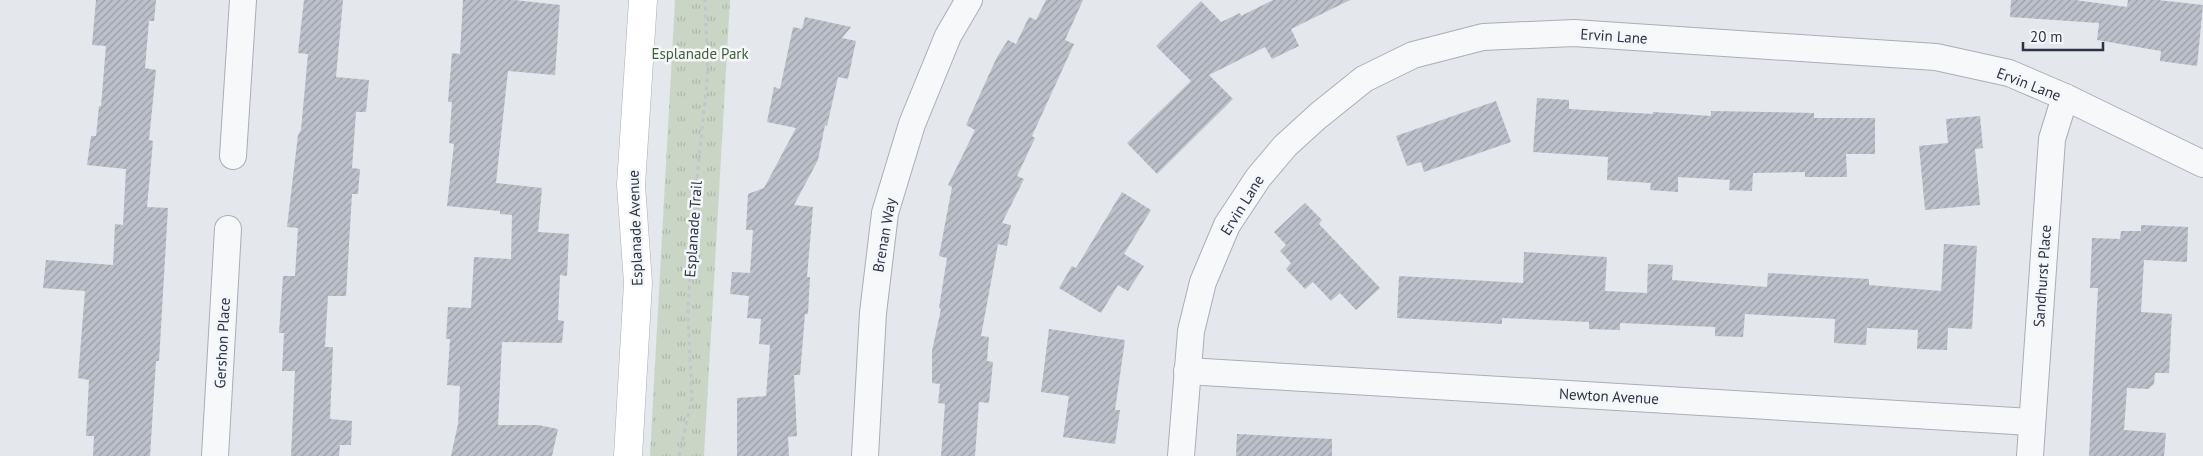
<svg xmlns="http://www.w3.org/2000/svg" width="2203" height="456" viewBox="0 0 2203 456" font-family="'PT Sans',sans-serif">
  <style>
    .grass { fill: url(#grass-tufts) }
    .building { fill: url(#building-hatch) }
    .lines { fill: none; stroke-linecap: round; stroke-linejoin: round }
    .street-casing { stroke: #a9aeb7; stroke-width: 28 }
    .secondary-casing { stroke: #a9aeb7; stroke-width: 29 }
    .path { stroke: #c2c5cb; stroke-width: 3; stroke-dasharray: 4 4; stroke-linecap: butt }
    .street { stroke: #f7f8fa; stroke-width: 26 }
    .secondary { stroke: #fff; stroke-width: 28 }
    .labels { text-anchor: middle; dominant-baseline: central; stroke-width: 5; stroke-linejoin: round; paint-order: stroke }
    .street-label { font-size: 15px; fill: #2b3445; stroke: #f4f6f9 }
    .park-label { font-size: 15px; fill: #3f6138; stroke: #f4f6f9 }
  </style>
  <defs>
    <pattern id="grass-tufts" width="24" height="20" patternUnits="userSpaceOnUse" patternTransform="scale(1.25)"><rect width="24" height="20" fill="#c9d6c5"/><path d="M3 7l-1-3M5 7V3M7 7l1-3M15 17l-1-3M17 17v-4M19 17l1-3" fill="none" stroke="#adb8ab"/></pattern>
    <pattern id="building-hatch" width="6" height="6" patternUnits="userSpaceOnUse" patternTransform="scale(1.25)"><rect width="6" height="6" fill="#bbc0ca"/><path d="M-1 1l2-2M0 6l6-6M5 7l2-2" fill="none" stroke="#989da6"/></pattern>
  </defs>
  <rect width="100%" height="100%" fill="#e4e7ec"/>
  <polygon class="grass" points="675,0 730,0 704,456 650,456"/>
  <g class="building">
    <polygon points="96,0 156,0 154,21 149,21 145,68 156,70 149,140 153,141 147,207 168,208 159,361 156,361 150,456 93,456 94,436 86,436 89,380 78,378 85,291 43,288 46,260 113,265 115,224 123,225 126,169 87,165 91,136 96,136 99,106 101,106 106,46 92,45"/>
    <polygon points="304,0 343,0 336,77 369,80 366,112 356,112 352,168 360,169 358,194 352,194 346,296 328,296 325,347 333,347 330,419 352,421 351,445 340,445 339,456 291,456 295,371 282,371 284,333 279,333 283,276 295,276 298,228 287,227 298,135 301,130 308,54 298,53"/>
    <polygon points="463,0 514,0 560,5 555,75 508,71 496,183 542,188 538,232 569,234 567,276 560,275 558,320 564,321 562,343 502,342 498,425 538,425 558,429 552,456 451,456 458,424 460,386 447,385 450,339 446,339 448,307 471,308 474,257 511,259 512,215 500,214 500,211 447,206 454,144 449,143 452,102 448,102 452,53 460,54"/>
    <polygon points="1046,0 1083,0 1065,40 1074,44 1032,136 1035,138 1017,176 1024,179 1002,223 1011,225 1007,246 998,244 981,336 989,337 987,361 993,362 989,403 979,402 975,456 941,456 945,404 938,403 940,384 932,383 932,351 941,309 939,308 947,258 939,256 952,187 948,185 975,130 966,125 997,57 1008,40 1016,44 1029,17 1036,20"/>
    <polygon points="1273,0 1350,0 1291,29 1299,46 1272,59 1265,47 1209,75 1233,99 1157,174 1127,143 1191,81 1156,46 1201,1 1221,22 1240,13 1241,16"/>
    <polygon points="2011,0 2075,0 2127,7 2128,0 2158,0 2203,5 2197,66 2160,61 2161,51 2097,40 2099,23 2010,17"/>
    <polygon points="805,17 851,27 842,38 856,41 848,79 838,77 827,126 825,125 818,160 794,205 813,207 807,277 810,277 808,314 805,314 800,375 794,375 797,436 788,437 789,456 737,456 737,398 766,396 770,345 759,344 761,319 747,318 749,296 730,294 732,272 750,273 753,230 746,230 748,194 764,188 796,128 767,122 774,87 780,89 793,27 802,29"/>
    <polygon points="1537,98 1569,100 1569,109 1653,114 1653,112 1711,116 1711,111 1814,113 1814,118 1875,118 1875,154 1846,154 1847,177 1805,177 1805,172 1753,173 1752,191 1729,190 1730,180 1678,177 1678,192 1650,190 1651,183 1607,180 1608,157 1533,152"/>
    <polygon points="1496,101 1511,142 1424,172 1421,162 1407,166 1396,136"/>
    <polygon points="1980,116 1983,148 1975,149 1980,205 1925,210 1919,146 1948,143 1946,119"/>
    <polygon points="1122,192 1151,210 1124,254 1144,266 1128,291 1118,285 1101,313 1059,288 1072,266 1076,268"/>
    <polygon points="1305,203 1322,220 1319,224 1380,288 1356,310 1340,293 1331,301 1313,282 1305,289 1286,269 1291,263 1280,251 1286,245 1274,232"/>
    <polygon points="2141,225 2188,227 2187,262 2144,260 2141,312 2172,314 2169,373 2155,373 2154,384 2148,389 2127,388 2124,430 2166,433 2164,456 2089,456 2098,288 2090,288 2092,238 2120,239 2121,231 2141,231"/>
    <polygon points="1944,244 1977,246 1972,329 1948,328 1947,350 1917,349 1918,330 1867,328 1866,345 1834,343 1835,319 1745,314 1743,337 1715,336 1715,327 1620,323 1620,330 1589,329 1589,322 1502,318 1502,324 1397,318 1399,276 1523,283 1524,252 1607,257 1605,291 1647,293 1648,264 1673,265 1672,280 1767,287 1768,273 1869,279 1869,285 1941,291"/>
    <polygon points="1049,329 1125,340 1115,410 1120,410 1115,444 1063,437 1069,396 1041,392"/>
    <polygon points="1237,434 1332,439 1332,456 1236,456"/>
  </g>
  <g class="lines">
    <g class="street-casing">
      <g id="street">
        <polyline points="233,156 243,0"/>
        <polyline points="1187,371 2031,422"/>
        <polyline points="215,456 228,229"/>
        <polyline points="865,456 873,313 885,213 912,124 948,36 969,0"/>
        <polyline points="1181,456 1191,331 1203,282 1227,225 1258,178 1285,146 1318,116 1364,79 1413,55 1483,37 1574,33 1936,57 2009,73 2065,97 2203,164"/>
        <polyline points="2030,456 2052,139 2065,97"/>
      </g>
    </g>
    <g class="secondary-casing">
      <polyline id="secondary" points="628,456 638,283 631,185 643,0"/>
    </g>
    <polyline class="path" points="679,456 692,398 688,315 692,226 708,72 705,0"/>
    <use href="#street" class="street"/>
    <use href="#secondary" class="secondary"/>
  </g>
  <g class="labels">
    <g class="street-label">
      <text transform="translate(1614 36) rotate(4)">Ervin Lane</text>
      <text transform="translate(2029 84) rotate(21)">Ervin Lane</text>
      <text transform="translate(1242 205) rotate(-58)">Ervin Lane</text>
      <text transform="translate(635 228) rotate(-92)">Esplanade Avenue</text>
      <text transform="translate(693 229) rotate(-86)">Esplanade Trail</text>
      <text transform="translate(884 235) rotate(-80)">Brenan Way</text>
      <text transform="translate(2042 276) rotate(-86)">Sandhurst Place</text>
      <text transform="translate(222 343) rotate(-87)">Gershon Place</text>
      <text transform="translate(1609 396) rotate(3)">Newton Avenue</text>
    </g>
    <g class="park-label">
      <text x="700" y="53">Esplanade Park</text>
    </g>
  </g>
  <path d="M2023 42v8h80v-8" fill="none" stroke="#2b3445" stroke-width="2.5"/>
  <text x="2030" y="42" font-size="15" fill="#2b3445" stroke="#f4f6f9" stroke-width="4" paint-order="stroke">20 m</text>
</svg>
